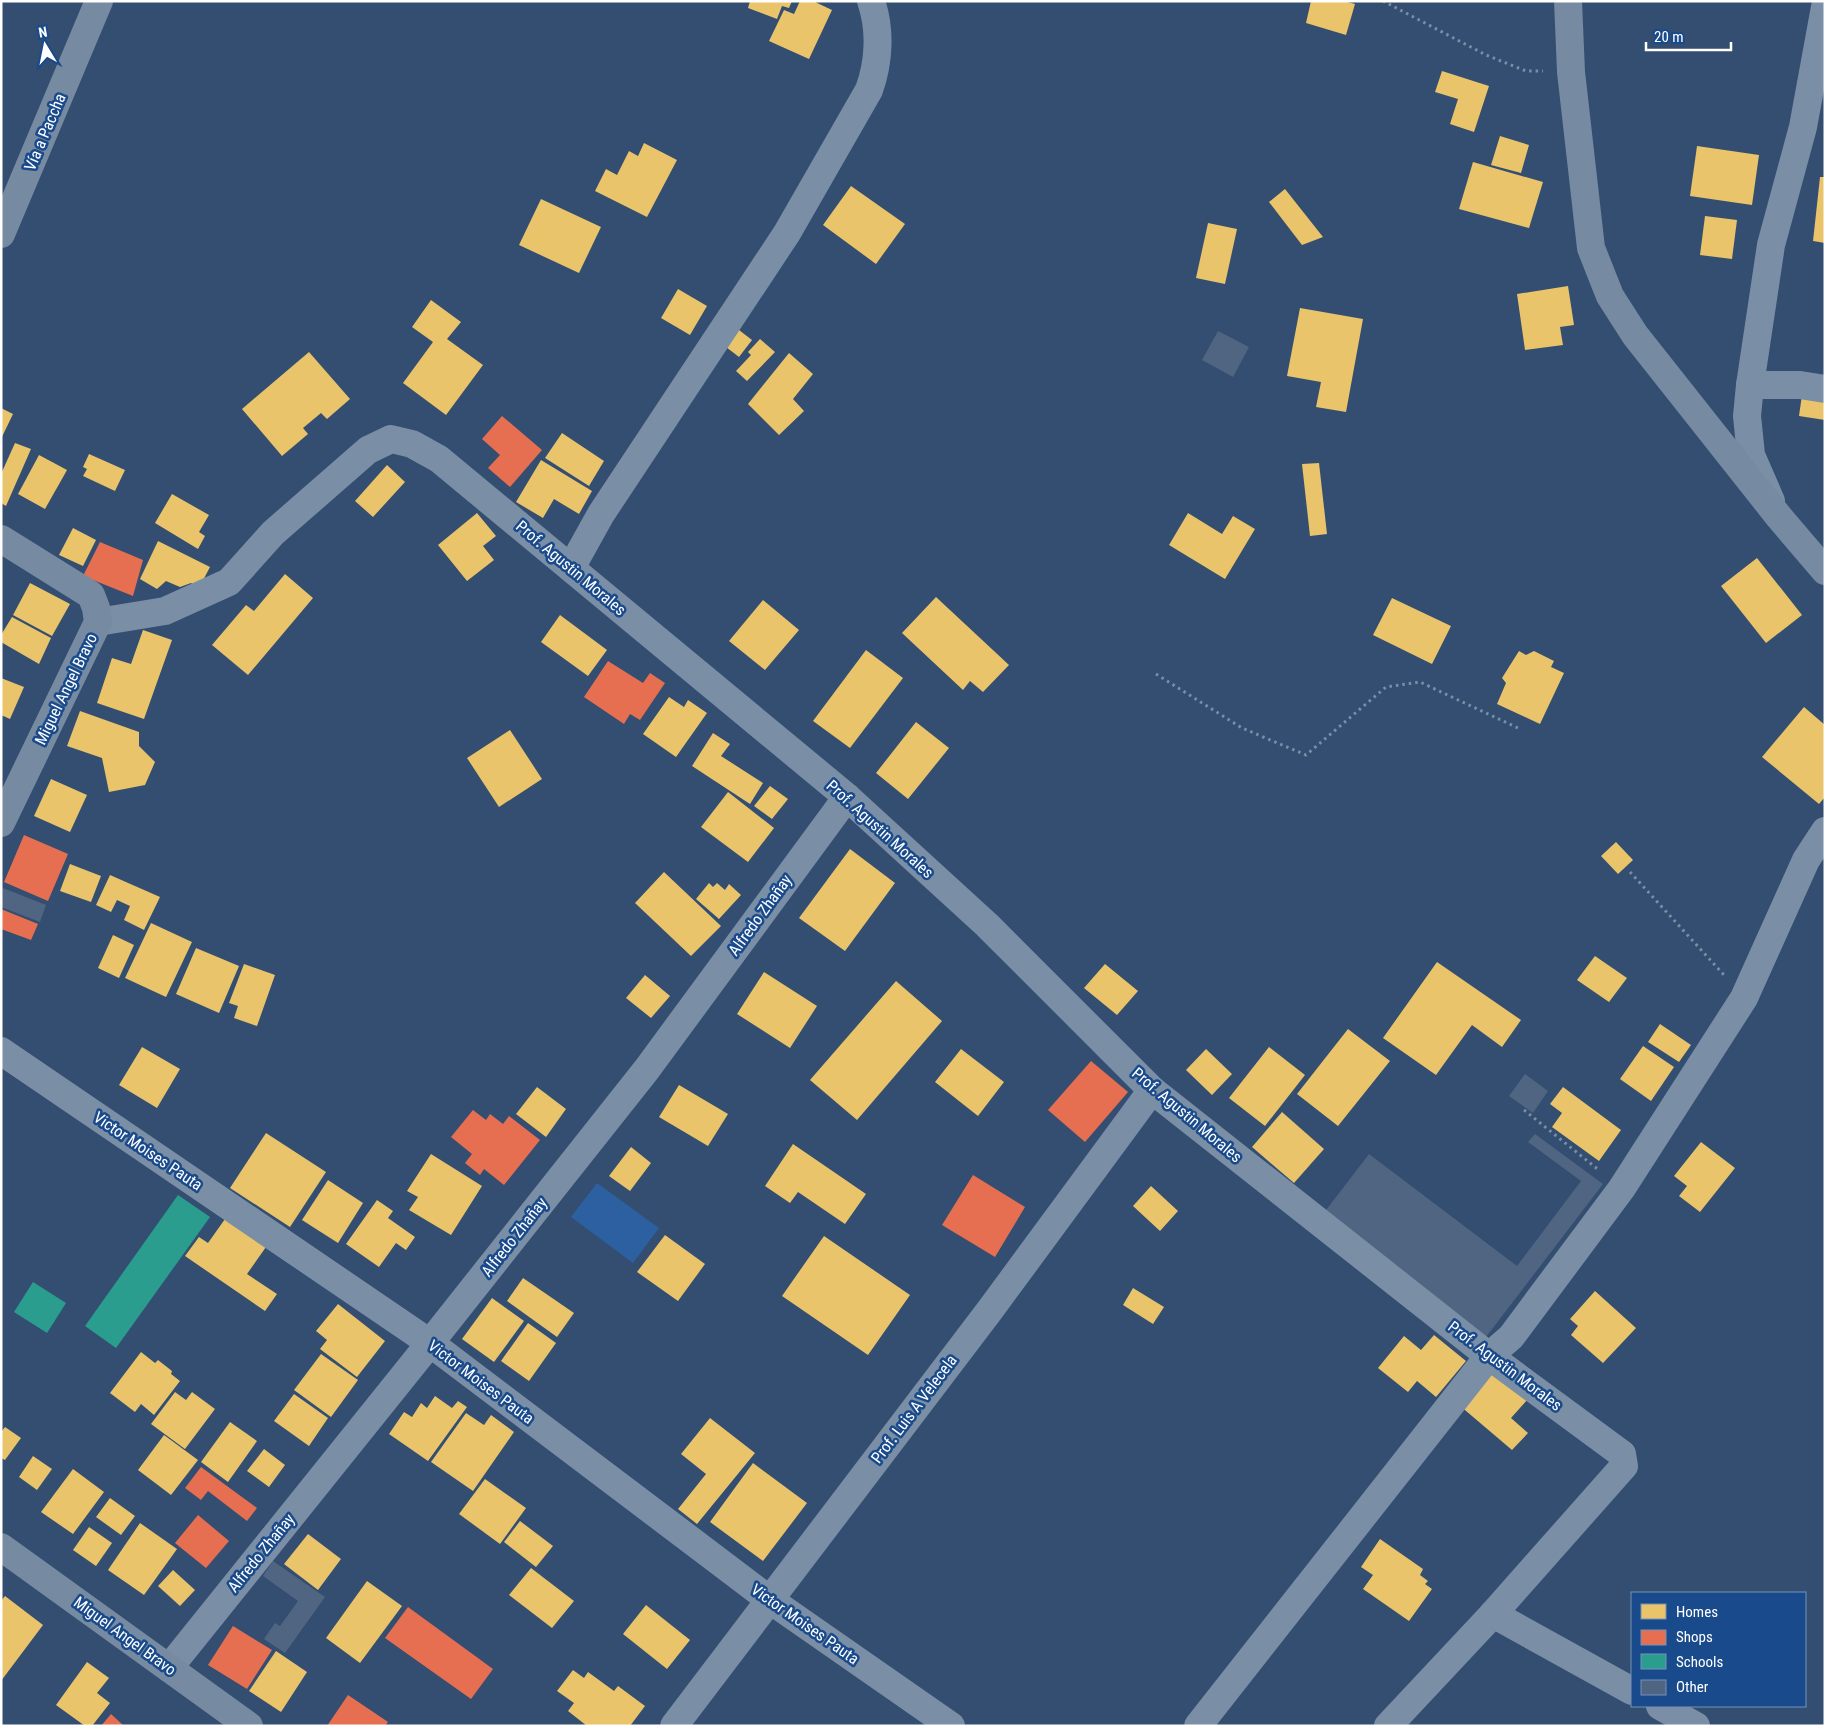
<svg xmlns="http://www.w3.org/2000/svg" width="1826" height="1727" viewBox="0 0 1826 1727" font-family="'Roboto Condensed',sans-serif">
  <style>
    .green { fill: #2d60a1 }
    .homes { fill: #e9c46a }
    .shops { fill: #e76f51 }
    .schools { fill: #2a9d8f }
    .building { fill: #506581 }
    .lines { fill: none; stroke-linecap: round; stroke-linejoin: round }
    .path { stroke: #7a8ea6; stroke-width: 3; stroke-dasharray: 2.5 4; stroke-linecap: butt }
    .street { stroke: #7a8ea6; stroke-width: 28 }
    .secondary { stroke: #768aa1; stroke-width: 28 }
    .labels { text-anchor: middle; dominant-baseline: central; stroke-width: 5; stroke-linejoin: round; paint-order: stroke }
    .street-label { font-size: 16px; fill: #fff; stroke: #194a8b }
  </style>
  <rect width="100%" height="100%" fill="#334e71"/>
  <polygon class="green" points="597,1183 659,1228 633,1263 571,1217"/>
  <g class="homes">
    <polygon points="750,1 792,1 789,8 782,6 777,19 748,8"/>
    <polygon points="800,1 813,1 832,10 809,59 769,41 784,10 794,14"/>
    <polygon points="1311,1 1344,1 1355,4 1346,35 1306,23"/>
    <polygon points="1442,71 1489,86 1474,132 1450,124 1458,99 1435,92"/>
    <polygon points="1500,136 1529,145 1521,173 1491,165"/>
    <polygon points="644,143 677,160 647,217 595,191 606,169 617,175 629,151 638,156"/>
    <polygon points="1697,146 1759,155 1752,205 1690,196"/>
    <polygon points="1473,162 1543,182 1529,228 1459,209"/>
    <polygon points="1820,177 1825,177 1825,243 1813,241"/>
    <polygon points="851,186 905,224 876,264 823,225"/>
    <polygon points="1285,189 1323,237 1302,245 1269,202"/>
    <polygon points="541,199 601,227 579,273 519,245"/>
    <polygon points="1705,216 1737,220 1732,259 1700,255"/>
    <polygon points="1208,223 1237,229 1225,284 1196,278"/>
    <polygon points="1568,286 1574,325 1560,327 1563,345 1525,350 1517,294"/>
    <polygon points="678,289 707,306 690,335 661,318"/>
    <polygon points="431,300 461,322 447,339 483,365 446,415 403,383 433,342 412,327"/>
    <polygon points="1300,308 1363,319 1346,412 1316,407 1321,382 1287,376"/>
    <polygon points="739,330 752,340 739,357 726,347"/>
    <polygon points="760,339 775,352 747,381 736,371 751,355 748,352"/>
    <polygon points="309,352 350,399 327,419 321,413 303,428 308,434 282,456 242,409"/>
    <polygon points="789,353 813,374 793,399 804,411 779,435 748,404"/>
    <polygon points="1802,395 1825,399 1825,420 1799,416"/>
    <polygon points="1,408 13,414 1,439"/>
    <polygon points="562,433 604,461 589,486 545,458"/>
    <polygon points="15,443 31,449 6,506 1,503 1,474"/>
    <polygon points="89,454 125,470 115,491 83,476 87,469 83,467"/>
    <polygon points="39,455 67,470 45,509 18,494"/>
    <polygon points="541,460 592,491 579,514 554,499 543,518 516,502"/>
    <polygon points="1319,463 1327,534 1310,536 1302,464"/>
    <polygon points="387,465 405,482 373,517 355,501"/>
    <polygon points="172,494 209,515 199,532 205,536 198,549 155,523"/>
    <polygon points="477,513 496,536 483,546 494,560 467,581 438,545"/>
    <polygon points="1188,513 1222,534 1233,516 1255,529 1225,579 1169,545"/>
    <polygon points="73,528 96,540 83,566 59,555"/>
    <polygon points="158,541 210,567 199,588 191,583 180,587 166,581 157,589 140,579"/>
    <polygon points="1757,558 1802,615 1766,643 1721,586"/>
    <polygon points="285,574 313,598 248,675 212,645 246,605 254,611"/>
    <polygon points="30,583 70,604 52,636 13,615"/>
    <polygon points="936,597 1009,665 983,692 970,681 963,690 902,633"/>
    <polygon points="1392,598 1451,626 1432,664 1373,635"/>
    <polygon points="763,600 799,630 765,670 729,641"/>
    <polygon points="560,615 607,650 588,676 541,642"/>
    <polygon points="12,617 51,638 39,664 1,642 1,635"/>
    <polygon points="143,630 172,640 144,719 97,703 112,658 131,664"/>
    <polygon points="866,650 903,678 850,748 813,721"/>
    <polygon points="1519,651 1526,655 1534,651 1554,661 1551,667 1564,673 1540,724 1497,704 1506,683 1502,678"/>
    <polygon points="1,678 24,687 10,719 1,715"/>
    <polygon points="669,697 684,707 688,700 707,713 676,757 643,734"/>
    <polygon points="1804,707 1825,725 1825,797 1819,804 1762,757"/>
    <polygon points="80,711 139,732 139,746 155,762 145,785 109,792 102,758 67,746"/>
    <polygon points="916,722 949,748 908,799 876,773"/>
    <polygon points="510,730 542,779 499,807 467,758"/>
    <polygon points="713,733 730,744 721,756 763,783 750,804 692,766"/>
    <polygon points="51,779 87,795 70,832 34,816"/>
    <polygon points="770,786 788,799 772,819 754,806"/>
    <polygon points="728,792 774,828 748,862 701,827"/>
    <polygon points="1616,842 1633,860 1618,874 1601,856"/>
    <polygon points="850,849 895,883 845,951 799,918"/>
    <polygon points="70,864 101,876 91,902 60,891"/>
    <polygon points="664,872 721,926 691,956 635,903"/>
    <polygon points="110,875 160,897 144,930 124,920 130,906 117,900 111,912 96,905"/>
    <polygon points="709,883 713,887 717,883 725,890 729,884 741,895 719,919 696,899"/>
    <polygon points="151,923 192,942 166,997 125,978"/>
    <polygon points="113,935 134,945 119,978 98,968"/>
    <polygon points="196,948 239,966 219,1013 176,994"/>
    <polygon points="1595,956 1627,978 1609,1002 1577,980"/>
    <polygon points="1437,962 1521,1020 1502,1047 1472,1025 1436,1075 1383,1038"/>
    <polygon points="244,964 275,975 257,1026 234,1018 238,1006 229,1003"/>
    <polygon points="1105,964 1138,991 1117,1015 1084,988"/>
    <polygon points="764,972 817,1006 790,1048 737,1014"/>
    <polygon points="645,975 670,996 651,1018 626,998"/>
    <polygon points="896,981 942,1021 857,1120 810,1080"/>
    <polygon points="1660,1024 1691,1045 1679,1062 1648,1042"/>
    <polygon points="1348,1029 1390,1061 1338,1126 1297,1094"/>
    <polygon points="1643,1046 1674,1067 1651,1101 1620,1079"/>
    <polygon points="142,1047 180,1069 157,1108 119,1085"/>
    <polygon points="1269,1047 1305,1075 1265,1126 1229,1098"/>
    <polygon points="961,1049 1004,1082 978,1116 935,1082"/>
    <polygon points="1206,1049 1232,1074 1212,1095 1186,1070"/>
    <polygon points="679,1085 728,1114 708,1146 659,1117"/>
    <polygon points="537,1087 566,1109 546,1137 516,1114"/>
    <polygon points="1563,1087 1621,1130 1599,1161 1552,1127 1562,1113 1550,1104"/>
    <polygon points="1282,1112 1324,1149 1294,1183 1252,1147"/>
    <polygon points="266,1133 326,1172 290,1227 230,1188"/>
    <polygon points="1701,1142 1735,1168 1700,1212 1679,1196 1687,1186 1674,1176"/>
    <polygon points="793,1144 866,1194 845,1224 798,1192 790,1203 765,1186"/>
    <polygon points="631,1147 651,1163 630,1191 609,1176"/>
    <polygon points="431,1154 482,1186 451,1235 409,1210 418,1197 407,1191"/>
    <polygon points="328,1180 363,1203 338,1243 302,1220"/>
    <polygon points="1151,1186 1178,1211 1160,1231 1133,1206"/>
    <polygon points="377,1200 393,1211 388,1218 415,1237 406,1250 396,1243 379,1267 346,1244"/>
    <polygon points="225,1219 266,1247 247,1274 277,1294 265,1311 185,1256 199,1237 208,1243"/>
    <polygon points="665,1235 705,1264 678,1301 637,1272"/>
    <polygon points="824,1236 910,1295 868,1355 782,1296"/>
    <polygon points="523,1278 574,1313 557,1337 507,1301"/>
    <polygon points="1133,1288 1164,1307 1153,1324 1123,1305"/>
    <polygon points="1595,1291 1636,1328 1603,1363 1571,1335 1578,1326 1570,1319"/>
    <polygon points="492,1298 524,1321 494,1362 462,1339"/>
    <polygon points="338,1304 385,1341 357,1377 320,1349 327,1340 316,1331"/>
    <polygon points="528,1323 556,1343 529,1381 501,1361"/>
    <polygon points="1434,1335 1466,1361 1436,1397 1417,1381 1408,1392 1378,1368 1404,1336 1421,1350"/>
    <polygon points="141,1352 155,1363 158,1360 172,1371 171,1374 180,1381 154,1415 141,1404 135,1412 110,1393"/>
    <polygon points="321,1354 358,1380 331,1417 294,1390"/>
    <polygon points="1491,1369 1527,1400 1511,1418 1528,1433 1512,1450 1459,1405"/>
    <polygon points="175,1392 186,1400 192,1392 215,1409 185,1449 151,1424"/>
    <polygon points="294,1394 328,1418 309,1446 274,1421"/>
    <polygon points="435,1396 452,1408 458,1401 467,1407 428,1461 389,1434 404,1412 412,1417 421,1403 427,1408"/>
    <polygon points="466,1413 484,1425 491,1415 514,1432 473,1491 431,1462"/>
    <polygon points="710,1418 755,1453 697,1524 678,1509 706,1474 681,1454"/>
    <polygon points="230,1422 257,1441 228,1482 201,1462"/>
    <polygon points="5,1427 21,1438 5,1460 1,1458 1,1432"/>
    <polygon points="164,1435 198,1460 171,1495 138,1470"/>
    <polygon points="264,1449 285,1465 269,1487 247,1471"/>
    <polygon points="33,1456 52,1469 37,1490 19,1477"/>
    <polygon points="753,1463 807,1503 763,1561 710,1522"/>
    <polygon points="73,1469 104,1492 73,1534 41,1512"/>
    <polygon points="485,1479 526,1508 500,1544 459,1514"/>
    <polygon points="110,1498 135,1516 121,1535 96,1517"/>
    <polygon points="520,1521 553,1546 536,1567 504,1542"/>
    <polygon points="140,1523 177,1549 144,1595 108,1570"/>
    <polygon points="89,1527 112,1543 96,1566 73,1550"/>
    <polygon points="308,1534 341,1559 318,1590 284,1564"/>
    <polygon points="1380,1539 1423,1569 1420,1575 1428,1581 1425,1584 1432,1589 1409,1621 1363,1589 1373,1575 1361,1567"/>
    <polygon points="531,1568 574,1601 552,1628 509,1595"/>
    <polygon points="173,1570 195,1590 180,1606 158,1586"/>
    <polygon points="367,1581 402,1606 360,1663 326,1638"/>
    <polygon points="5,1596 43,1625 1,1681 1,1601"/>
    <polygon points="646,1605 690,1640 667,1669 623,1634"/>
    <polygon points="276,1651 307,1672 281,1712 249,1691"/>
    <polygon points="87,1662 109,1678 97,1693 110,1703 92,1726 85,1726 56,1705"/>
    <polygon points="573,1670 584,1678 588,1672 614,1691 618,1686 645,1706 630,1726 587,1726 568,1711 574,1703 557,1691"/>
  </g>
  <g class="shops">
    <polygon points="502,416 542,450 510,487 488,468 500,455 482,439"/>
    <polygon points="100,542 143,560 133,596 83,576"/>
    <polygon points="608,661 643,683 650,673 665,683 640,720 630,714 624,724 584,697"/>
    <polygon points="24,835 68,854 48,901 4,882"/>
    <polygon points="1,909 38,924 31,940 1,929"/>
    <polygon points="1091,1061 1128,1092 1085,1142 1048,1110"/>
    <polygon points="473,1110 486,1120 490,1114 503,1124 509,1116 540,1140 504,1185 484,1169 480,1175 465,1163 472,1154 451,1137"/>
    <polygon points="973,1175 1025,1207 995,1257 942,1225"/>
    <polygon points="201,1467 257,1508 247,1521 208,1491 201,1500 185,1488"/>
    <polygon points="198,1515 229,1541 206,1568 175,1543"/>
    <polygon points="408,1607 493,1669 471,1699 385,1638"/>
    <polygon points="233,1626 272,1650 247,1689 208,1665"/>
    <polygon points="348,1695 388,1722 385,1726 327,1726"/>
    <polygon points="111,1714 124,1726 101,1726"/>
  </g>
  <g class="schools">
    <polygon points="178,1195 210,1217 116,1348 85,1326"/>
    <polygon points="33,1282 66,1303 47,1333 14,1312"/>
  </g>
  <g class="building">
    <polygon points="1218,331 1249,347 1233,377 1202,360"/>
    <polygon points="3,888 46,905 40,922 1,907 1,893"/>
    <polygon points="1525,1074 1548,1091 1533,1113 1509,1096"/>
    <polygon points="1535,1134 1603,1184 1486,1337 1323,1214 1369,1154 1517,1266 1581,1181 1528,1142"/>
    <polygon points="273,1561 325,1597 285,1653 264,1639 275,1623 280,1626 298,1601 263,1576"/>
  </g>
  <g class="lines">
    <g class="path">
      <polyline points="1383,1 1486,55 1526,71 1543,71"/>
      <polyline points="1156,674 1242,728 1306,755 1386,687 1420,682 1520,729"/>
      <polyline points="1630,872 1724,975"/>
      <polyline points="1524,1110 1600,1171"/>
    </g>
    <g class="street">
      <polyline points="1750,385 1800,385 1825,389"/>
      <polyline points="1771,501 1751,455 1747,416 1750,385 1771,245 1803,127 1825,7"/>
      <path d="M571,568L601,514L787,233L869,90C879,62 881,30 871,1"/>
      <polyline points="98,622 165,611 229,582 273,533 368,450 391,439 412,444 439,459 847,797 987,925 1152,1090 1489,1356 1622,1454 1624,1466 1493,1614 1388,1726"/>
      <polyline points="1,1051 430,1343 770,1600 951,1726"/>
      <polyline points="1493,1614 1632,1691"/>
      <polyline points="169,1668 430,1343 647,1069 847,797"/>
      <polyline points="1660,1706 1696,1726"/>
      <polyline points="674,1726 990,1310 1152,1090"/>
      <polyline points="1198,1726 1489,1356 1511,1337 1622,1188 1744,998 1806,860 1825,831"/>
    </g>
    <g class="secondary">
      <polyline points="1568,1 1571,72 1591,248 1610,296 1635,335 1779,517 1825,571"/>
      <polyline points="1,234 99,1"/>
      <polyline points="1,539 91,595 96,608 98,622 1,823"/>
      <polyline points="1,1547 249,1726"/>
    </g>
  </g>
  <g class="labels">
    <g class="street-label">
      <text transform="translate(45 132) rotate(-67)">Vía a Paccha</text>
      <text transform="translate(571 568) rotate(40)">Prof. Agustin Morales</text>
      <text transform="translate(66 689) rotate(-64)">Miguel Angel Bravo</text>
      <text transform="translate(880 829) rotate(42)">Prof. Agustin Morales</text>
      <text transform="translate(760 915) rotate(-54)">Alfredo Zhañay</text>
      <text transform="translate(1187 1115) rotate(40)">Prof. Agustin Morales</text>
      <text transform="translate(148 1151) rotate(34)">Victor Moises Pauta</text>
      <text transform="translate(514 1237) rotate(-52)">Alfredo Zhañay</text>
      <text transform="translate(1505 1366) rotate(37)">Prof. Agustin Morales</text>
      <text transform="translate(481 1382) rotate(37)">Victor Moises Pauta</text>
      <text transform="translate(914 1409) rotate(-53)">Prof. Luis A Velecela</text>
      <text transform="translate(261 1553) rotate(-51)">Alfredo Zhañay</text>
      <text transform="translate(805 1624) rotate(35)">Victor Moises Pauta</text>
      <text transform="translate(125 1636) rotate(36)">Miguel Angel Bravo</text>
    </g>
  </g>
  <rect width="1826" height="1727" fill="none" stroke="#ffffff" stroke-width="5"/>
  <rect x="1631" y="1592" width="175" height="115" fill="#194a8b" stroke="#7592b9"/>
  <rect x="1641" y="1604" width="25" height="15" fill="#e9c46a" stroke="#7592b9"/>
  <text x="1676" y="1617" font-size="15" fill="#ffffff">Homes</text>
  <rect x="1641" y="1630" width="25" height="15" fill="#e76f51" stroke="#7592b9"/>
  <text x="1676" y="1642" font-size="15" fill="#ffffff">Shops</text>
  <rect x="1641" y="1654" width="25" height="15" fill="#2a9d8f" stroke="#7592b9"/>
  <text x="1676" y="1667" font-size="15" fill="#ffffff">Schools</text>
  <rect x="1641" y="1680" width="25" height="15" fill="#506581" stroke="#7592b9"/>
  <text x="1676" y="1692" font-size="15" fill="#ffffff">Other</text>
  <g transform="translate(45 45) rotate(350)" stroke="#194a8b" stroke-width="4" paint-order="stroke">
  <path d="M0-4L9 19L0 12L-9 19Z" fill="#ffffff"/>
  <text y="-8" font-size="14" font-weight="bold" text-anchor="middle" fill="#ffffff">N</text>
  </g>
  <path d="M1646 42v8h85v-8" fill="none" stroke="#ffffff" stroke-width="2.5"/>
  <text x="1654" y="42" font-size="15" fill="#ffffff" stroke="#194a8b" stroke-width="4" paint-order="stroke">20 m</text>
</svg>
